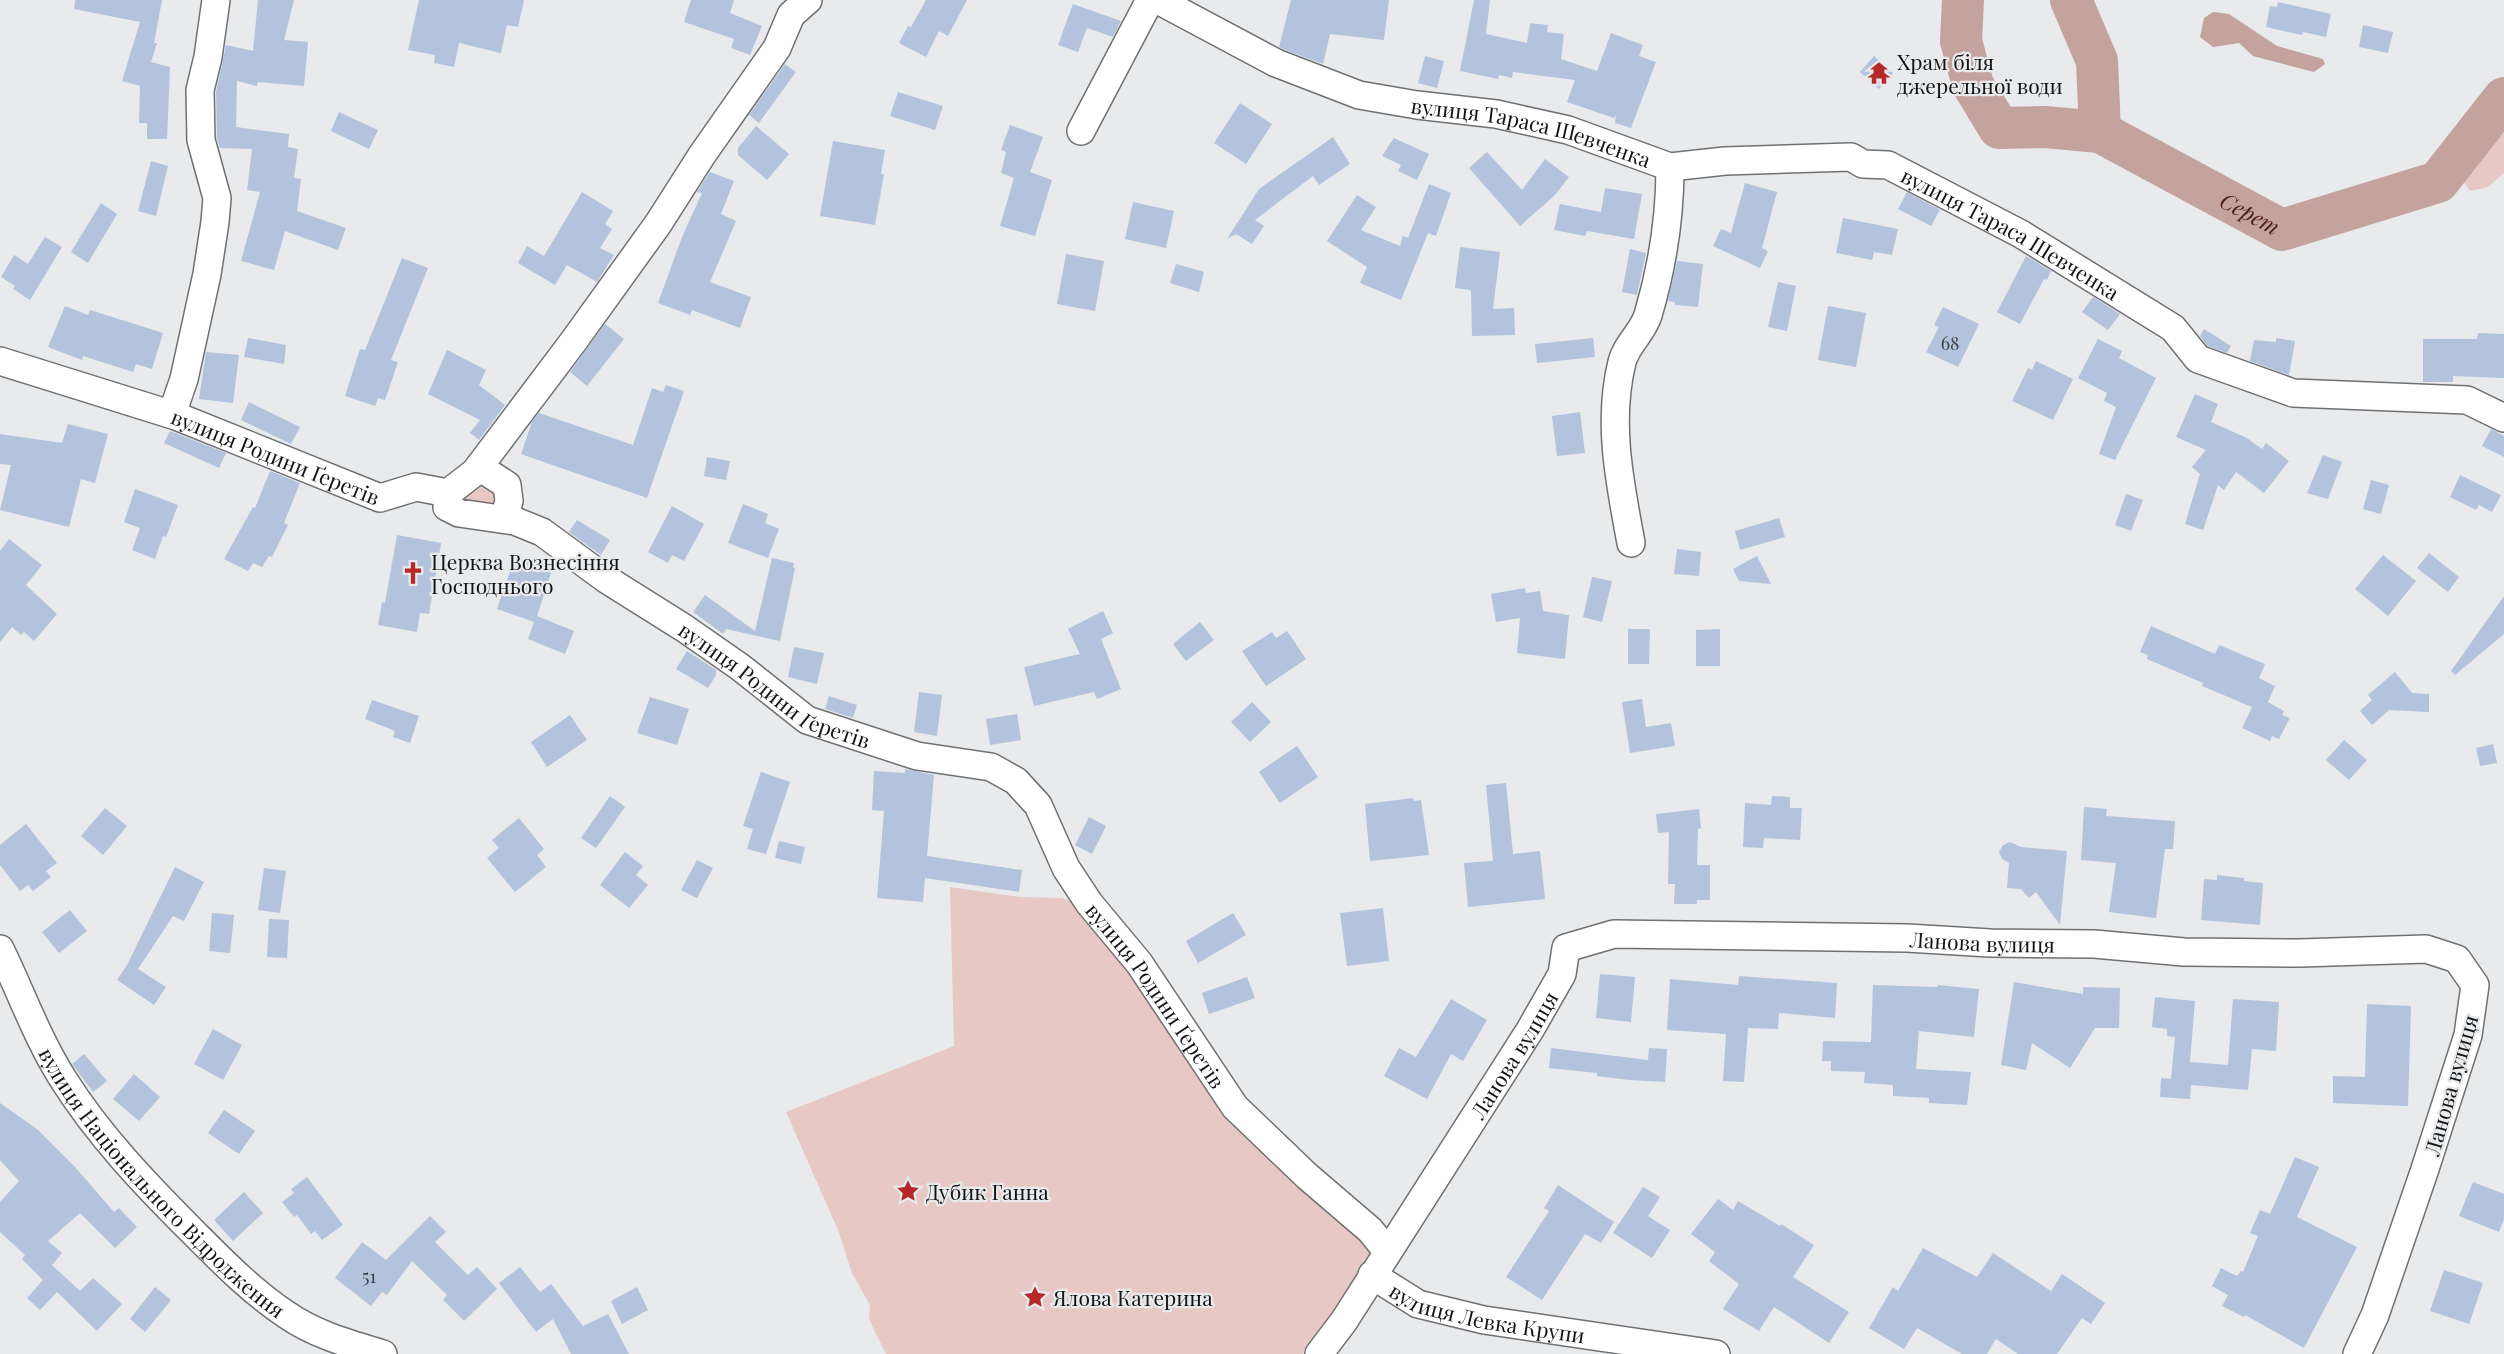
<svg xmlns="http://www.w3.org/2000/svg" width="2504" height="1354" viewBox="0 0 2504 1354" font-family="'Playfair Display',serif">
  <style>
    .green { fill: #e8c8c4 }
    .water { fill: #c4a29e }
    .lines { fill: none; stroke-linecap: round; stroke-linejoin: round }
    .river { stroke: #c4a29e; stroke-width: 42 }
    .building { fill: #b3c3dd }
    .minor-casing { stroke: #6f7072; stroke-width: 30 }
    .minor { stroke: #fff; stroke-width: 27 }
    .labels { text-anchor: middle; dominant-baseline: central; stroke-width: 4.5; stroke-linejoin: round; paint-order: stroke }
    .number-label { font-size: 18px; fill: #3b4047 }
    .poi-label { font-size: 21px; fill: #131415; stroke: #e8eaec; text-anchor: start }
    .street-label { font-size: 21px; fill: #131415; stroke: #e8eaec }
    .water-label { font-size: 22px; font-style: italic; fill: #4e201d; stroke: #e8eaec }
  </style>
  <rect width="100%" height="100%" fill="#e8eaec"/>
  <g class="green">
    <polygon points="2504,133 2504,173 2488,187 2470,191 2460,176"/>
    <path d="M483,482L497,490L496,502L492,505C481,502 470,505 460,500Z"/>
    <polygon points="950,887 1020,897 1062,898 1081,905 1371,1249 1367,1264 1303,1354 886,1354 869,1319 870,1305 852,1273 838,1230 786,1112 954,1046"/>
  </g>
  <polygon class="water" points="2213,12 2229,14 2277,46 2323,59 2325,64 2314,72 2253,56 2239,43 2213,47 2200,37 2204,18"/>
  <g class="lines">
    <g class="river">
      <polyline points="1963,0 1961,41 1973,85 1999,128 2045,127 2100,132"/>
      <path id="s1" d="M2071,0L2097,61L2100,132L2282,230L2438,182L2504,98"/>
    </g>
  </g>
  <g class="building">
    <polygon points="75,0 162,0 154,43 157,43 151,62 170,67 167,139 147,139 147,123 139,123 140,86 122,81 140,22 74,9"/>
    <polygon points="258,0 294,0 284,40 308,42 304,86 258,82 257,86 237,81 236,127 289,134 288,147 298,149 294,178 301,179 297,211 346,228 338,250 285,231 274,270 241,261 260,192 247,190 252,149 220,148 217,138 216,92 226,45 253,51"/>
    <polygon points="419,0 524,0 518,27 507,25 501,53 459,43 454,67 434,63 435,55 408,50"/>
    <polygon points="691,0 734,0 730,13 762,26 750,55 731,48 734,39 684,22"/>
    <polygon points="926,0 967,0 948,36 939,31 926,57 899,43 908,26 911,27"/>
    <polygon points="1291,0 1389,0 1384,40 1330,34 1323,64 1283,49 1279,47"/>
    <polygon points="1474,0 1490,0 1486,34 1527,43 1530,23 1548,25 1547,32 1564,34 1561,59 1597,71 1611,33 1643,45 1639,56 1656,62 1631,128 1615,123 1616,115 1614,118 1567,102 1575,80 1513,72 1512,78 1499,75 1498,79 1460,71"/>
    <polygon points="2278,2 2331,14 2326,37 2303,32 2302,35 2266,27 2270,6 2277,7"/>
    <polygon points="1073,4 1121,21 1113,37 1087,28 1078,52 1058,45"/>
    <polygon points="2363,25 2393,32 2388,53 2359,47"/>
    <polygon points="1425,56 1444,61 1437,88 1418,83"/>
    <polygon points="1874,56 1893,73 1879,89 1860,72"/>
    <polygon points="785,64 796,72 759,123 749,115"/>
    <polygon points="898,92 943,106 935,130 890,116"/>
    <polygon points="1240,103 1272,124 1246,164 1214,143"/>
    <polygon points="339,112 378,130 369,149 331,131"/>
    <polygon points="1010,125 1043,137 1030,172 1052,180 1035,236 1000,226 1014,178 1001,173 1006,152 1001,150"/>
    <polygon points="756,126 789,154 767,180 738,155 738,148"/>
    <polygon points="1333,137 1350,164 1319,185 1313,176 1255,220 1264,226 1252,244 1236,234 1227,239 1259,189"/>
    <polygon points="1394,138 1429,154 1417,180 1398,171 1401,165 1382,156"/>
    <polygon points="833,141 885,150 881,174 884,174 875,225 820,216"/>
    <polygon points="1487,152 1522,190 1545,159 1569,177 1555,195 1520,226 1469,168"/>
    <polygon points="151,161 168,166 156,216 138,211"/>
    <polygon points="710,172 734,181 721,214 736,221 710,282 751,297 740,328 692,310 690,315 658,303 682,237 702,193 697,192"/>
    <polygon points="1745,183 1777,192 1762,248 1768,251 1760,268 1713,246 1721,229 1731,233"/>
    <polygon points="1429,184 1451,193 1436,236 1428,233 1401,300 1360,283 1367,267 1327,241 1357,195 1376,207 1361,230 1400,246 1403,236 1408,238"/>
    <polygon points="1605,188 1642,194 1634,239 1587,231 1585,236 1554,230 1560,204 1601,212"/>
    <polygon points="582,192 613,211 605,224 612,229 600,248 614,255 597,282 567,265 555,285 518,263 527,246 544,256"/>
    <polygon points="1907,192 1940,210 1931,226 1898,209"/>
    <polygon points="1133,202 1174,211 1166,248 1125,239"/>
    <polygon points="101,203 117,214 88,263 71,252"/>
    <polygon points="1843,218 1898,229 1892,255 1874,252 1872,260 1836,253"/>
    <polygon points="45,237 62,247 30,300 13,289 15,286 1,277 14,255 28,264"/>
    <polygon points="1460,247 1500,252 1493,309 1514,308 1515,335 1472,336 1471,290 1455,288"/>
    <polygon points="1630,249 1646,253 1637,295 1622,292"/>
    <polygon points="1066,254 1104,261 1095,311 1057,304"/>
    <polygon points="2026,256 2051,271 2047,280 2044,279 2020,324 1997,312"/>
    <polygon points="402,258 428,268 391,360 398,362 385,400 378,398 375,406 345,396 360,349 365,350"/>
    <polygon points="1677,261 1703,264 1698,307 1675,305 1675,302 1668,301"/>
    <polygon points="1176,264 1204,272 1199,292 1170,283"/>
    <polygon points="1778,282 1796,286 1787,331 1768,327"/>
    <polygon points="2093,297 2120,314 2108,330 2082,312"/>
    <polygon points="65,306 88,315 90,310 163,333 152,369 136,364 133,372 83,356 82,360 48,347"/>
    <polygon points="1828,306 1866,313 1856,367 1818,360"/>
    <polygon points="1943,307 1979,324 1958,367 1926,352 1939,327 1934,325"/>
    <polygon points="605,324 624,339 587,386 570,372"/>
    <polygon points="2204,329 2231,346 2227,353 2207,346 2200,336"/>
    <polygon points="2478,333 2504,334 2504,378 2453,376 2453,382 2423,382 2423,339 2477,339"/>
    <polygon points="248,338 286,345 284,364 244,357"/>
    <polygon points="1593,338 1595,357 1537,363 1535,344"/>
    <polygon points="2276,338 2295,341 2289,375 2250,361 2254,340 2276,342"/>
    <polygon points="2098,339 2122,351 2119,358 2156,378 2115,460 2099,454 2116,407 2104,401 2107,393 2078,378"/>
    <polygon points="447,350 486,370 479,385 505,405 479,440 470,433 480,420 428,394"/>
    <polygon points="206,352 239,355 233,403 199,399"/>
    <polygon points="2036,361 2073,379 2053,420 2012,401 2028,368 2032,370"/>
    <polygon points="666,385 684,391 647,498 521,454 532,422 539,413 633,445 652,388 663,392"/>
    <polygon points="2195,394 2218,404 2211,422 2247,438 2262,449 2266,443 2289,461 2264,493 2236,472 2224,490 2218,485 2203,530 2185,524 2200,474 2192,467 2206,450 2176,437"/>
    <polygon points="249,402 300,427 291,444 241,420"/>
    <polygon points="1580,412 1585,453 1557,456 1552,416"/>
    <polygon points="68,424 108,434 95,483 81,479 69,527 0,510 11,465 0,464 0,434 62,443"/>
    <polygon points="2491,429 2504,436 2504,457 2482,446"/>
    <polygon points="170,431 226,453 219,468 164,443"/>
    <polygon points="2323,455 2342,462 2328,499 2307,493"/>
    <polygon points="707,457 730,461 726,480 704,476"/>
    <polygon points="270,471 300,483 284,523 288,525 272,557 269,556 262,567 253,563 248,571 224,559 253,507 255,508"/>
    <polygon points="2460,475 2501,495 2492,512 2479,505 2476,510 2450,497"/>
    <polygon points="2371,480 2389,485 2381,514 2363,509"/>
    <polygon points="135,489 178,505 166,537 163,536 155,559 132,550 140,528 124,522"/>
    <polygon points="2126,494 2143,500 2131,531 2115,525"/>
    <polygon points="743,504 768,514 765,523 779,529 768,558 728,543"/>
    <polygon points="672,506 704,524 684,561 672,555 668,563 648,552"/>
    <polygon points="1779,518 1785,537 1740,550 1735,531"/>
    <polygon points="577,520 610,540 601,555 569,532"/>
    <polygon points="397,535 441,543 429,614 420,613 417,632 378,625 382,602 385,603"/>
    <polygon points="9,539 42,565 26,585 57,614 34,641 24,632 21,635 12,627 0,642 0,551"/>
    <polygon points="1677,549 1701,552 1699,576 1674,574"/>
    <polygon points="2429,553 2459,577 2448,592 2417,568"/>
    <polygon points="2383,555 2416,581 2388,616 2355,589"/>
    <polygon points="1757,556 1771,584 1739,581 1733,569"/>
    <polygon points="515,557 552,570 537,616 574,631 565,654 528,639 534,622 497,609"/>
    <polygon points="772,558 794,563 793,567 795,568 780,641 726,629 723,634 693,612 705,595 755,631"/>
    <polygon points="1592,577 1612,581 1602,622 1583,617"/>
    <polygon points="1525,588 1526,593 1540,591 1543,611 1569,615 1565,659 1517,653 1520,618 1496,622 1491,594"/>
    <polygon points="2504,596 2504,634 2455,675 2451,671"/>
    <polygon points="1103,611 1113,633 1101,639 1121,689 1097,699 1094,692 1034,706 1024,667 1080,654 1068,629"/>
    <polygon points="1200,622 1214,640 1186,661 1173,644"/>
    <polygon points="2151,626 2215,654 2219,645 2265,664 2259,678 2275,686 2268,702 2284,711 2282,715 2290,718 2279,739 2272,736 2270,741 2242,728 2252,707 2202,686 2203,683 2147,659 2148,655 2140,652"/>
    <polygon points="1628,629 1650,629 1649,664 1628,664"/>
    <polygon points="1720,629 1720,666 1696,666 1696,630"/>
    <polygon points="1287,631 1306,659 1266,686 1242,651 1272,632 1276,638"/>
    <polygon points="794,647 824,653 817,684 788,677"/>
    <polygon points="687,651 716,670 716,675 708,688 676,669"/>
    <polygon points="2395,672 2412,693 2429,694 2429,712 2389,710 2372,725 2360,711 2372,700 2368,695"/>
    <polygon points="919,692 942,695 937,736 914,732"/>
    <polygon points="829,696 857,705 853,718 825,709"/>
    <polygon points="650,697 689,709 677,745 637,733"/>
    <polygon points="1642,699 1646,727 1671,723 1675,746 1630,753 1622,702"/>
    <polygon points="372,700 419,716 410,743 393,737 395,731 365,719"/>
    <polygon points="1252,702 1271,722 1250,742 1231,722"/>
    <polygon points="1017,714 1021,740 990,745 986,719"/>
    <polygon points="570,715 587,740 547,767 531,742"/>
    <polygon points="2344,740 2367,760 2349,780 2326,760"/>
    <polygon points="2493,744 2497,763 2480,766 2476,748"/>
    <polygon points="1297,746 1318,777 1280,803 1259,772"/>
    <polygon points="905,769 934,775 927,856 1022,870 1019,892 925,878 923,902 877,898 884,811 872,810 874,771 905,773"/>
    <polygon points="761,772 790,782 766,854 747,849 753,829 743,826"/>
    <polygon points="1506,783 1513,854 1540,851 1545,899 1468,907 1464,863 1493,861 1486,785"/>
    <polygon points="610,796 625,807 596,848 581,838"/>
    <polygon points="1772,796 1790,797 1790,808 1802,808 1800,840 1764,838 1763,848 1743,847 1745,803 1771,805"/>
    <polygon points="1413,798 1414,801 1421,800 1429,855 1370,861 1365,804"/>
    <polygon points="2084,807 2107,809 2106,816 2175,821 2173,849 2165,849 2156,918 2109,912 2116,863 2081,860"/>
    <polygon points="105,808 127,826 103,855 81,836"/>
    <polygon points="1699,809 1701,828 1698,829 1697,865 1710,865 1710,900 1697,900 1697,904 1674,904 1675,884 1668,884 1669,832 1658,833 1656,814"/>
    <polygon points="1089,817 1106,826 1092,854 1075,845"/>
    <polygon points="519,818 544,849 537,855 546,867 515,892 487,858 499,848 492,840"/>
    <polygon points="26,824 57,863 46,871 51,877 33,891 28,885 20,891 0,865 0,845"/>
    <polygon points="779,841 805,847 801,864 775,858"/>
    <polygon points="2010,842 2021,847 2067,851 2060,925 2036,892 2029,898 2021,889 2007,888 2009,863 2002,859 1999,852 2003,845"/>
    <polygon points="625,852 643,866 636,875 648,885 629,908 600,885"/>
    <polygon points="697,860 713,868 697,898 681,890"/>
    <polygon points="175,867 204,882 184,921 173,916 138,969 166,987 154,1005 117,980 127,965"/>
    <polygon points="264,868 286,871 280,913 258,910"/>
    <polygon points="2217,875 2244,878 2244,881 2263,883 2260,925 2201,920 2204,879 2217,880"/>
    <polygon points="1383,908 1389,961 1347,966 1340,913"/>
    <polygon points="70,910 87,931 59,953 42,932"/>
    <polygon points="212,913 234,915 230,953 209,951"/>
    <polygon points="1233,913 1246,935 1198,963 1186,941"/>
    <polygon points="269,919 289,920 287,958 267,957"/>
    <polygon points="1600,974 1635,977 1631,1022 1596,1018"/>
    <polygon points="1739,976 1837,983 1835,1018 1779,1013 1778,1029 1748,1028 1744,1082 1723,1081 1726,1034 1667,1030 1670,979 1738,985"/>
    <polygon points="1247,977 1255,998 1209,1014 1202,993"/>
    <polygon points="2014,982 2083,994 2083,987 2120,988 2119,1028 2095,1028 2070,1068 2032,1043 2026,1070 2001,1065"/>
    <polygon points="1873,985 1937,987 1938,985 1979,989 1974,1037 1919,1031 1916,1069 1971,1072 1967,1105 1929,1103 1929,1098 1893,1096 1893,1085 1864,1083 1865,1072 1831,1071 1831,1061 1822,1061 1823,1041 1871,1042"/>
    <polygon points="2155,997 2195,1001 2190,1062 2228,1065 2233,999 2279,1002 2276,1051 2252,1049 2248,1090 2191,1085 2190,1099 2160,1097 2161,1078 2171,1079 2175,1037 2167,1036 2167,1029 2152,1027"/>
    <polygon points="1451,999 1487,1020 1463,1061 1451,1054 1427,1099 1384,1076 1399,1048 1416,1057"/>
    <polygon points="2367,1004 2411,1006 2408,1106 2333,1103 2333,1076 2365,1077"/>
    <polygon points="213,1029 242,1045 223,1080 194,1064"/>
    <polygon points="1551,1048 1648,1060 1649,1048 1667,1049 1665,1082 1629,1080 1597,1076 1597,1073 1549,1068"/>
    <polygon points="84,1054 107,1081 93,1092 72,1064"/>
    <polygon points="134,1074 160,1097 139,1121 113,1099"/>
    <polygon points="0,1103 37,1129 75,1167 114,1212 119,1208 137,1227 115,1248 80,1213 48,1241 62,1253 52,1265 80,1291 93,1278 122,1304 97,1331 57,1292 40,1310 27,1298 43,1280 22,1259 25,1255 0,1232 0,1202 19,1181 0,1160"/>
    <polygon points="224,1110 255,1131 239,1154 208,1133"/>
    <polygon points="2295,1157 2319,1167 2297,1217 2357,1247 2304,1348 2245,1315 2244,1317 2222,1306 2228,1295 2212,1286 2221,1268 2237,1276 2241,1271 2243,1272 2258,1236 2250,1233 2260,1210 2270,1214"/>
    <polygon points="307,1177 343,1225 322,1240 315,1231 311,1234 297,1215 294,1217 282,1202 294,1193 291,1189"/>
    <polygon points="2473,1182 2504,1194 2504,1219 2499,1232 2459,1216"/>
    <polygon points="1558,1185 1614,1222 1601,1243 1585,1234 1542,1300 1506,1277 1549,1211 1544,1208"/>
    <polygon points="1643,1187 1660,1197 1648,1216 1670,1230 1652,1258 1613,1233"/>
    <polygon points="244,1192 263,1213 233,1241 214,1220"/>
    <polygon points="1718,1199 1733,1210 1738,1201 1780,1226 1781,1224 1814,1245 1793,1277 1849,1312 1829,1343 1774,1307 1759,1331 1723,1309 1739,1284 1709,1261 1715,1252 1691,1234"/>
    <polygon points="430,1216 446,1232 435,1242 468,1275 477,1267 497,1289 464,1321 443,1300 447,1295 412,1261 387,1295 382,1292 371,1306 335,1278 362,1242 386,1260"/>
    <polygon points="1923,1248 1977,1277 1993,1253 2051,1291 2062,1274 2105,1303 2091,1324 2082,1318 2057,1354 2018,1354 1996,1339 1987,1354 1962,1354 1917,1328 1904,1349 1869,1328 1893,1287 1898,1291"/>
    <polygon points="520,1267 540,1292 551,1284 583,1326 608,1314 629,1354 571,1354 553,1319 536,1332 499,1283"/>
    <polygon points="2444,1270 2483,1283 2469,1324 2430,1311"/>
    <polygon points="155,1287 171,1300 145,1332 130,1319"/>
    <polygon points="637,1287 648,1310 622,1324 611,1301"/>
  </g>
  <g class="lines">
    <g class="minor-casing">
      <g id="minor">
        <path id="s2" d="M1158,0L1276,63L1359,95L1417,105L1496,114L1568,130L1670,167L1725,161L1851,157L1863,164L1888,165L2021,234L2173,328L2198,359L2293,393L2467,400L2504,418"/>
        <polyline points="1081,131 1150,0"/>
        <path id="s3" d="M0,361L176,416L380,498L416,487L448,493"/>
        <polyline points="172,414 184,379 207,274 215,222 217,198 201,140 200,90 208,57 216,0"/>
        <polyline points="479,467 507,485 509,501 504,519"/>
        <path id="s4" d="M448,493L447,507L459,513L515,521L542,532L606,579L684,628L740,667L807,720L917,756L991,767L1016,781L1038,805L1066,868L1089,903L1139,963L1235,1107L1307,1176L1370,1230L1387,1251"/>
        <polyline points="448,493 475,472 573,342 658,224 702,155 777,48 791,15 808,0"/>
        <path d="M1631,543C1620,483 1607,423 1622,362C1626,345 1643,332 1648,315C1662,268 1670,216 1670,167"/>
        <path id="s5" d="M0,949C21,992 37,1038 63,1079C99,1136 145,1184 192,1231C222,1261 251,1291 287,1315C316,1335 350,1344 383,1354"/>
        <path id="s6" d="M1372,1275L1418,1304L1484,1320L1716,1354"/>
        <path id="s7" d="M1319,1354L1344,1321L1530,1030L1562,974L1566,948L1614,934L1907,938L1990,943L2094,944L2184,952L2300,953L2426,949L2457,959L2475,985L2468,1035L2425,1169L2375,1315L2357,1354"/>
      </g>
    </g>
    <use href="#minor" class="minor"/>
  </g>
  <defs>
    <g id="temple-bare" transform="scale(1.8)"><path d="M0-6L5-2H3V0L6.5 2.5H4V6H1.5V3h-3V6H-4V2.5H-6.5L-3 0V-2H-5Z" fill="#b72828" stroke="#e8eaec" stroke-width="2.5" paint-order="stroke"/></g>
    <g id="church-bare" transform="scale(1.8)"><path d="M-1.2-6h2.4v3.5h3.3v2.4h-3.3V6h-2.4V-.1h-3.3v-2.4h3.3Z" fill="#b72828" stroke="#e8eaec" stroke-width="2.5" paint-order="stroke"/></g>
    <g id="sight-bare" transform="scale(1.8)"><path d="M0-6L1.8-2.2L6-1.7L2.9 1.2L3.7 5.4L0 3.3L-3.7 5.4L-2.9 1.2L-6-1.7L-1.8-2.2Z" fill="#b72828" stroke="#e8eaec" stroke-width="2.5" paint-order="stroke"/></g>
  </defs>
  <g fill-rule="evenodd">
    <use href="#temple-bare" x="1879" y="73"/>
    <use href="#church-bare" x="413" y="573"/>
    <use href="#sight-bare" x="908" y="1191"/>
    <use href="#sight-bare" x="1035" y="1297"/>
  </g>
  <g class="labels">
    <g class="number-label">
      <text x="1950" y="343">68</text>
      <text x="369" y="1276">51</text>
    </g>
    <g class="poi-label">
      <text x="1897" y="61">Храм біля<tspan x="1897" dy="24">джерельної води</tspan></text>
      <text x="431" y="561">Церква Вознесіння<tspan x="431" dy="24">Господнього</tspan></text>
      <text x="926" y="1191">Дубик Ганна</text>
      <text x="1053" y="1297">Ялова Катерина</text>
    </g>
    <g class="street-label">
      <text stroke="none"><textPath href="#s2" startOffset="399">вулиця Тараса Шевченка</textPath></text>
      <text stroke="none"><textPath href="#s2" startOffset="904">вулиця Тараса Шевченка</textPath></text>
      <text stroke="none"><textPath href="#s3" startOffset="292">вулиця Родини Ґеретів</textPath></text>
      <text stroke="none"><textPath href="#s4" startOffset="393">вулиця Родини Ґеретів</textPath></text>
      <text stroke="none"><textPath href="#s7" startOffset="896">Ланова вулиця</textPath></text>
      <text stroke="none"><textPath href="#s4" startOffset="915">вулиця Родини Ґеретів</textPath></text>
      <text stroke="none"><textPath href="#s7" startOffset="357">Ланова вулиця</textPath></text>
      <text transform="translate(2450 1085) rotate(-74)">Ланова вулиця</text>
      <text stroke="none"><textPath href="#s5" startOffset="288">вулиця Національного Відродження</textPath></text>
      <text stroke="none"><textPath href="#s6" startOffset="124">вулиця Левка Крупи</textPath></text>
    </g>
    <g class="water-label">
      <text stroke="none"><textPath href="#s1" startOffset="308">Серет</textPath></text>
    </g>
  </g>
</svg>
